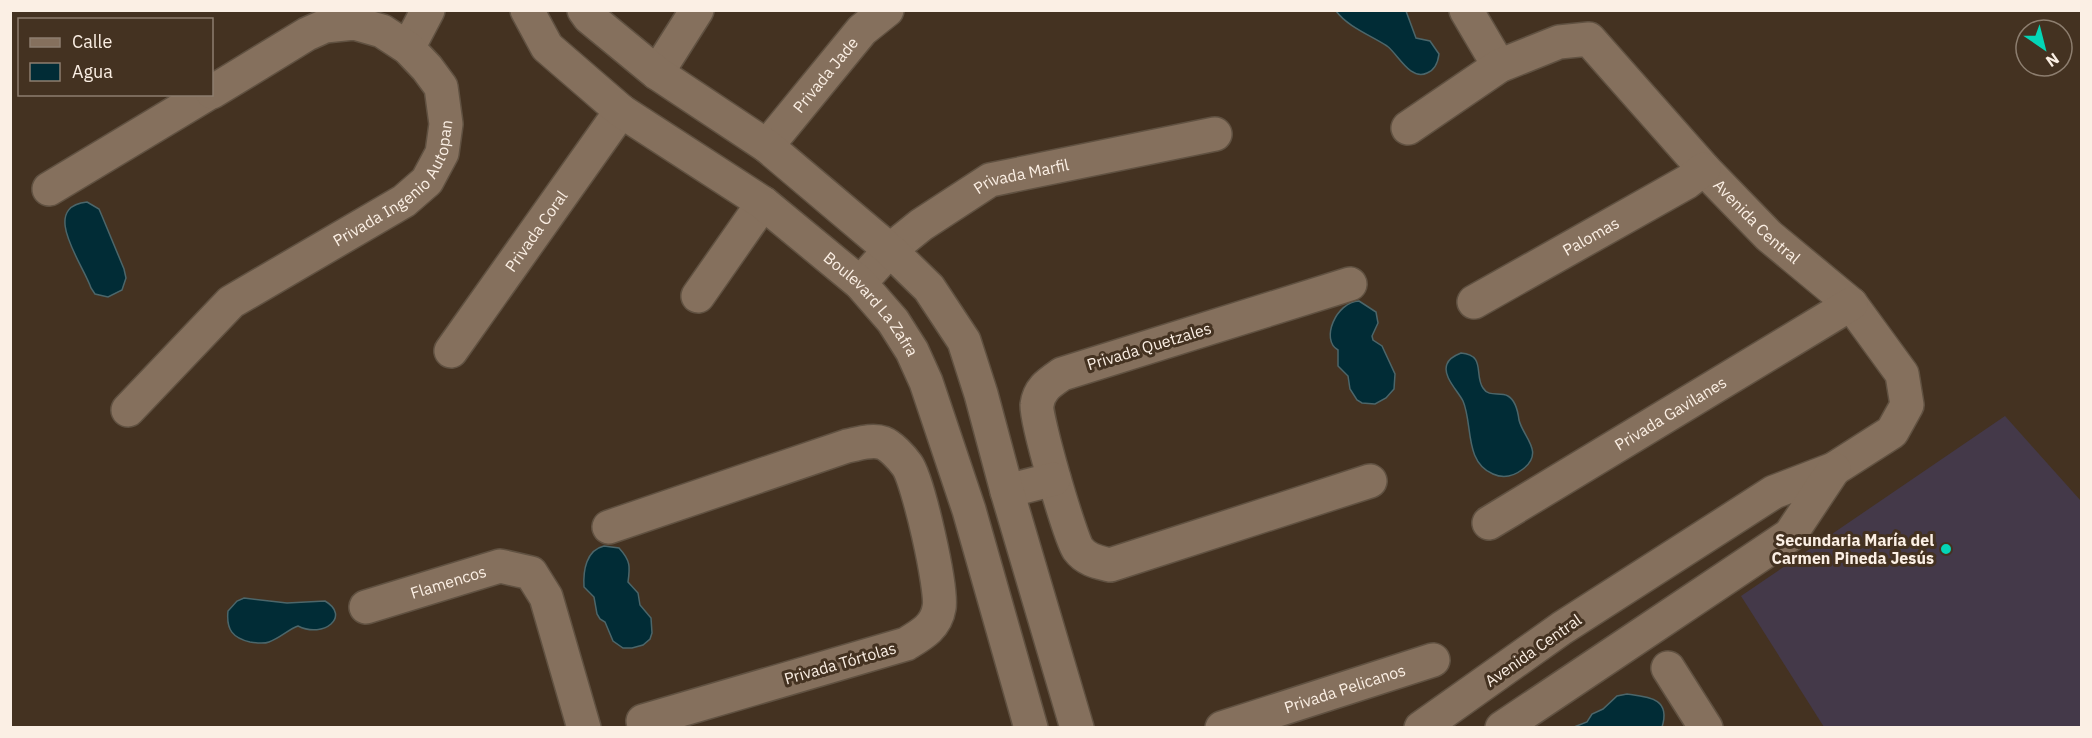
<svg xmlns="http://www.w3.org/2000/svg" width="2092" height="738" viewBox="0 0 2092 738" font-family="'IBM Plex Sans',sans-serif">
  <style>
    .commercial { fill: #443949 }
    .water { fill: #012c36; stroke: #4c666a; stroke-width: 1.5 }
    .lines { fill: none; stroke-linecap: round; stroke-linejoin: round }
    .street-casing { stroke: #605141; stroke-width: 36 }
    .secondary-casing { stroke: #605141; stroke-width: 36 }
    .street { stroke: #85705d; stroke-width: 33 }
    .secondary { stroke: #85705d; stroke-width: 33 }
    .poi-dot { fill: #04d5b6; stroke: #443221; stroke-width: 2 }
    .labels { text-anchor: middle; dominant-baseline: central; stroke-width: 6; stroke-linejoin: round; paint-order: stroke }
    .street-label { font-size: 16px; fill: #fbefe4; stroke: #443221 }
    .poi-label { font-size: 16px; font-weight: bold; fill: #fbefe4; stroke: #443221; text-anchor: end }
  </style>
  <rect width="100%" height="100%" fill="#443221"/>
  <polygon class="commercial" points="2005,416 2081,501 2081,727 1824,727 1741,596"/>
  <g class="water">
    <path d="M1336,11H1406L1416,38L1430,41L1439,54C1438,62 1435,70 1427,73C1410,81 1398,54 1387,46C1370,35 1348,27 1336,11Z"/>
    <path d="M87,202L99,209L102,216L124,269L126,278L122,290L108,297L95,294L91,288C83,264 39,207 87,202Z"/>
    <path d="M1359,301L1376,312L1378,323L1372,336L1373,340L1382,346L1395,374L1394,389L1386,398L1375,404L1362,403L1357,400L1350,389L1348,376L1338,366V350C1320,340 1336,302 1359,301Z"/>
    <path d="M1461,353C1486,355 1474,375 1483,388C1489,398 1500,391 1508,396C1515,400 1518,412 1519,420C1523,437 1545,452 1523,469C1514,476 1504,479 1493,474C1464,462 1473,424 1463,401C1458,391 1442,376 1447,364C1449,358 1456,355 1461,353Z"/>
    <path d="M604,546L619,548C631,561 630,567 628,582L638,593L640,605L651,618L652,633L650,639L643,645L632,648H623L613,641L605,622L600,619L597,614L594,597L584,587C583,571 586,550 604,546Z"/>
    <path d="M244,598L287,603L325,601C351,616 324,639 298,626C289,629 280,638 269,642C264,644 256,643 250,642C233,638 226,630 228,611L237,601Z"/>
    <path d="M1627,694C1649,697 1671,698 1662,727H1574L1587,722L1592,714L1603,709L1617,696Z"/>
  </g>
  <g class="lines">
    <g class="street-casing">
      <g id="street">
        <polyline points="1466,10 1499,66"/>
        <polyline points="408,48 428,10"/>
        <polyline points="657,73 697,10"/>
        <path id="s1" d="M1408,128L1499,66L1559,42L1589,39L1704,169L1769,236L1851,304L1902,374L1907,405L1892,432L1834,469L1774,492L1562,628L1421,728"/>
        <path id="s2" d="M767,146L862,30L887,10"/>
        <polyline points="49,189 207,94"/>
        <path id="s3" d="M860,283L890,250L921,225L990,180L1215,134"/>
        <path d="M1350,284L1062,374C1049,383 1039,389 1037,405C1035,418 1070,537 1078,549C1086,560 1098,562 1110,565L1370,481"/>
        <polyline points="698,296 763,203"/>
        <path id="s4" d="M1474,302L1687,182L1704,169"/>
        <path id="s5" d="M451,351L621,111"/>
        <path id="s6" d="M128,410L231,302L404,201L427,181L442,153L446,124L441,87L427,68L408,48L382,31L354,23L325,26L307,34L212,92"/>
        <polyline points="1007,491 1054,479"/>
        <path id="s7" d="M1489,523L1851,304"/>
        <path d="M609,527L847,446C858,444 872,439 883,443C891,446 902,458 907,465C918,480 943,590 939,608C936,627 921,635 906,644L643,721"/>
        <path id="s8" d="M366,607L500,566L531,573L546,597L584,728"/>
        <polyline points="1668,668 1706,728"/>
        <path id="s9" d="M1222,728L1433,660"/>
        <polyline points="1502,728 1790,535 1834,469"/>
      </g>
    </g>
    <g class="secondary-casing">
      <g id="secondary">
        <path id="s10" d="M527,10L547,47L621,111L763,203L860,283L893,321L912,351L926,382L969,510L1031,728"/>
        <polyline points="584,10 589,17 657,73 767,146 890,250 929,288 964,341 981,394 1007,491 1077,728"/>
      </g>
    </g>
    <use href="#street" class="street"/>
    <use href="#secondary" class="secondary"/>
  </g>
  <circle class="poi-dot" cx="1946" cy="549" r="6"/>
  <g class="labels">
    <g class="street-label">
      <text stroke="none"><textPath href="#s2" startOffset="92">Privada Jade</textPath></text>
      <text stroke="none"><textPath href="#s3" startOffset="198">Privada Marfil</textPath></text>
      <text stroke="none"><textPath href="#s6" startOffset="357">Privada Ingenio Autopan</textPath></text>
      <text stroke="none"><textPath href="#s1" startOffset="453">Avenida Central</textPath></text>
      <text stroke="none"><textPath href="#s5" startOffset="147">Privada Coral</textPath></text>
      <text stroke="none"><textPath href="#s4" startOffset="134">Palomas</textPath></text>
      <text stroke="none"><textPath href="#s10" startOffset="458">Boulevard La Zafra</textPath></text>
      <text transform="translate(1149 346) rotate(-17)">Privada Quetzales</text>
      <text stroke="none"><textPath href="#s7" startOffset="212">Privada Gavilanes</textPath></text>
      <text stroke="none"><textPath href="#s8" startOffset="86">Flamencos</textPath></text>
      <text transform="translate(1533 650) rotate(-35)">Avenida Central</text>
      <text transform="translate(840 663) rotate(-16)">Privada Tórtolas</text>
      <text stroke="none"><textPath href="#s9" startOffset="129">Privada Pelicanos</textPath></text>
    </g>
    <g class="poi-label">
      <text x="1934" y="540">Secundaria María del<tspan x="1934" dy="18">Carmen Pineda Jesús</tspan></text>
    </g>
  </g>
  <rect width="2092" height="738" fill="none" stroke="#fbefe4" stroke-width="24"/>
  <rect x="18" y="18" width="195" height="78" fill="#443221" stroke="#8d7e6f" stroke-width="1.5"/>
  <rect x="30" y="38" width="30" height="9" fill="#85705d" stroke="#8d7e6f" stroke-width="1.5"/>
  <text x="72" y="48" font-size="18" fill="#fbefe4">Calle</text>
  <rect x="30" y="63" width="30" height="18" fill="#012c36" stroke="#8d7e6f" stroke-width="1.5"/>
  <text x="72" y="78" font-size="18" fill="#fbefe4">Agua</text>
  <g transform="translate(2044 48) rotate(145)"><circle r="28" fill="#443221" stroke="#8d7e6f" stroke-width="1.5"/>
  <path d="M0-4.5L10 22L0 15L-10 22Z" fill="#04d5b6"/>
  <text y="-9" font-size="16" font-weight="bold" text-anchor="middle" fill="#fbefe4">N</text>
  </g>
</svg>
